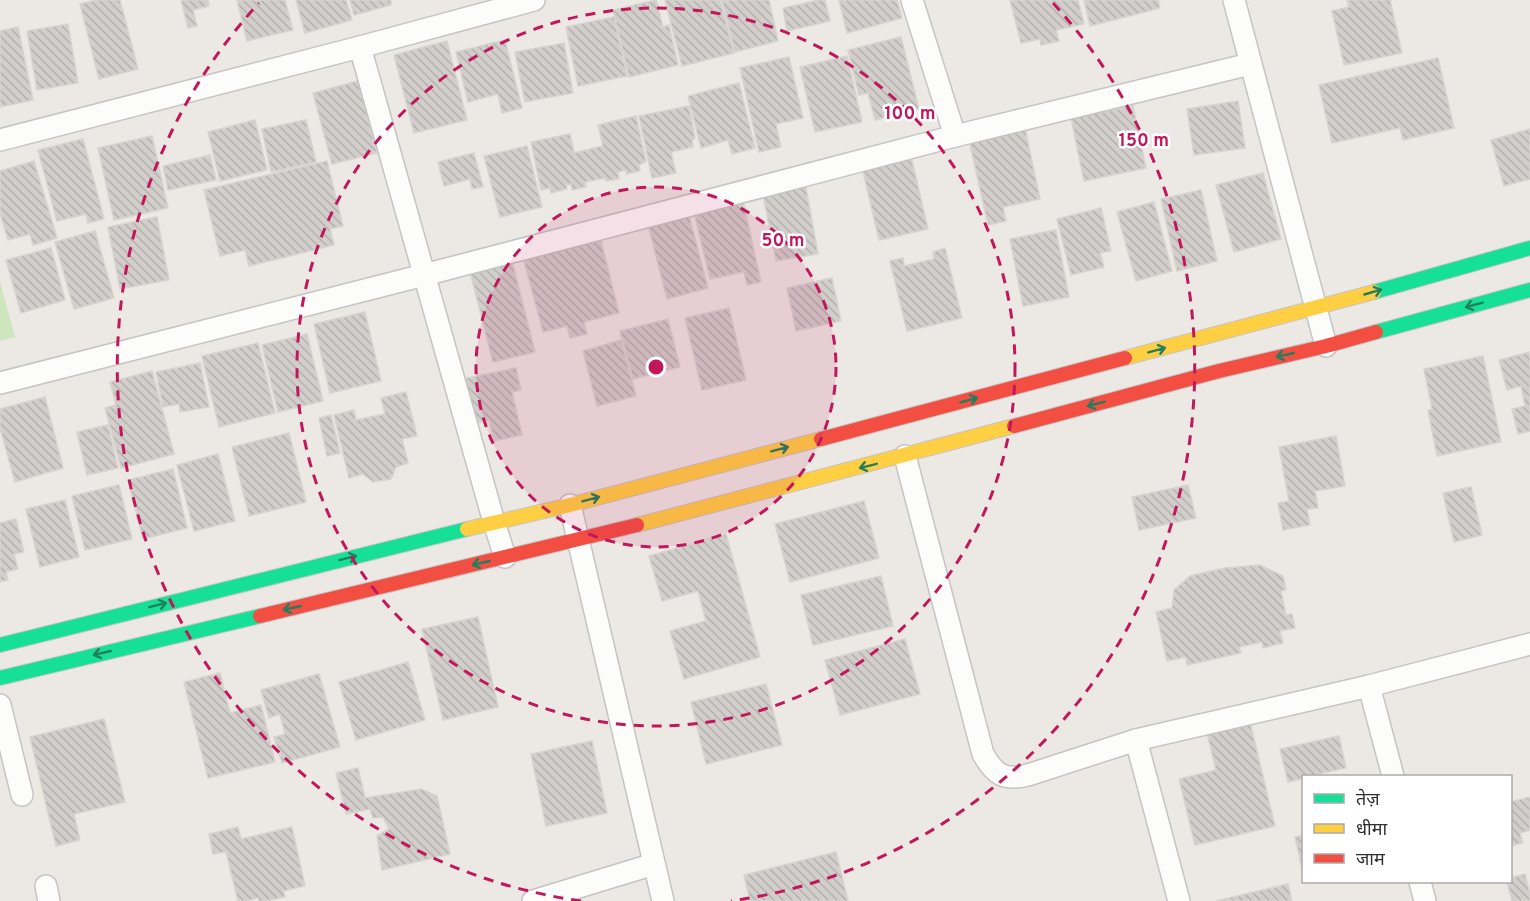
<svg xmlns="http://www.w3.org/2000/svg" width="1530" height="901" viewBox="0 0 1530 901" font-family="Overpass,'Noto Sans Devanagari',sans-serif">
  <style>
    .park { fill: #cee6be }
    .building { fill: url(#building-back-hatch); stroke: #d7d4d0; stroke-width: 1.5 }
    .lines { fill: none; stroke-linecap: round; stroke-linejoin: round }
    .street-casing { stroke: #c5c4c5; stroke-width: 24 }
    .fast-casing { stroke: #c5c4c5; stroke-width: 16 }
    .slow-casing { stroke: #c5c4c5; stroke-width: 16 }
    .jam-casing { stroke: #c5c4c5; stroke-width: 16 }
    .street { stroke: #fcfcfb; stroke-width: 21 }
    .fast { stroke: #16e098; stroke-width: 14 }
    .slow { stroke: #ffcf43; stroke-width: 14 }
    .jam { stroke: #f24e42; stroke-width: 14 }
    .oneway { stroke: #237e5e }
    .ring { fill: none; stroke: #c2185b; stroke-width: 3; stroke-dasharray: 10 8 }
    .centre { fill: #c2185b; stroke: #fff; stroke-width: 3 }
    .ring-label { font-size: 18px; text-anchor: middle; font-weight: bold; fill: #c2185b; stroke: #fff; stroke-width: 5; stroke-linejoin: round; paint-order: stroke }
  </style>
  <defs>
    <pattern id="building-back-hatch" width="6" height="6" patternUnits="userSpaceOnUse" patternTransform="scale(1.5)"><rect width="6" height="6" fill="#d1cecb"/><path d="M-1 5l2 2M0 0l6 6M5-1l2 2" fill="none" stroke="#b4b1af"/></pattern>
  </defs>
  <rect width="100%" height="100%" fill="#ece8e4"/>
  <polygon class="park" points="0,282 15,337 0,341"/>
  <g class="building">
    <polygon points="96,0 120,0 138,69 99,79 80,4"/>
    <polygon points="181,0 208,0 209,6 193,10 197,26 188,28"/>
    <polygon points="237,0 285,0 293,30 247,41"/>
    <polygon points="296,0 346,0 352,20 305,33"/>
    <polygon points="350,0 391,0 391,5 354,15"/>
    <polygon points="656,0 663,27 669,25 678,65 629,77 613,10"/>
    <polygon points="665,0 720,0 734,53 682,66"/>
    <polygon points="722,0 769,0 778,41 735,52"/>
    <polygon points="819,0 825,0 830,21 787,31 783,8"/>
    <polygon points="839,0 897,0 902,18 847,33"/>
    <polygon points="1010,0 1078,0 1084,24 1056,30 1059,41 1041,45 1040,39 1021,43"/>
    <polygon points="1084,0 1158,0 1160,8 1090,26"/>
    <polygon points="1347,0 1392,0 1390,0 1402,53 1344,65 1332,11 1349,7"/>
    <polygon points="614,17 627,76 578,86 566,27"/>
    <polygon points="68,24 78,83 37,90 27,31"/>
    <polygon points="18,27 33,100 0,107 0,31"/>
    <polygon points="901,37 919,109 875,120 868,93 859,95 848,50"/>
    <polygon points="505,40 522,108 502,113 498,94 468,102 456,52"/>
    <polygon points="447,41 467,120 414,133 394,55"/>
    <polygon points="564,43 573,93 525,102 515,52"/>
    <polygon points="847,56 862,122 815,132 800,67"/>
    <polygon points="789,57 803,118 776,124 781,147 759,152 740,68"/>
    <polygon points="1438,58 1454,128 1403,140 1400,128 1332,143 1319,85"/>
    <polygon points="358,81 377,153 332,164 313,93"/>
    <polygon points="739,83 755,148 732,154 728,140 701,148 688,96"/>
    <polygon points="1238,101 1245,148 1194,155 1187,109"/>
    <polygon points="689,106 695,138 692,141 693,147 671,152 676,173 652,178 639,116"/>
    <polygon points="1133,106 1146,168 1084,181 1071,118"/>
    <polygon points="636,116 646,161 639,165 640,171 626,174 626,170 618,172 619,179 606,181 605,178 585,182 586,187 572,190 571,184 566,185 567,189 551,193 550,188 541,190 531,142 570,134 574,153 603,146 598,125"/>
    <polygon points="255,120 267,170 220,181 208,132"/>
    <polygon points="306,120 316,162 271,172 262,129"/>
    <polygon points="1025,128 1040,199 1003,207 1006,221 988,225 969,140"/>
    <polygon points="1530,129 1530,179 1504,186 1491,140"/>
    <polygon points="152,136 168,208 114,220 98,148"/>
    <polygon points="83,139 104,219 88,223 86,214 57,221 38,150"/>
    <polygon points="527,146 542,207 500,217 484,156"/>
    <polygon points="474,153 483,187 472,189 470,179 444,186 438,162"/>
    <polygon points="210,155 216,180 168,190 163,166"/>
    <polygon points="911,156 928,229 879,240 862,167"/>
    <polygon points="34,161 57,238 33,245 30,234 8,240 0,213 0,171"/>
    <polygon points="327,161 343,226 330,229 334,245 249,266 245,250 220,256 204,190"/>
    <polygon points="1263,173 1281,239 1234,252 1216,185"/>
    <polygon points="805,182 818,254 776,261 762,190"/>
    <polygon points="1201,190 1217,261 1177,271 1161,199"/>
    <polygon points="743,201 761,282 747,285 744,272 710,279 694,212"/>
    <polygon points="1154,202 1172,271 1136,281 1117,212"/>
    <polygon points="1101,208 1111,251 1100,253 1104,267 1071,275 1057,219"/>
    <polygon points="689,215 708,288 667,299 648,225"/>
    <polygon points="157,217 169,280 120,289 108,227"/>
    <polygon points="1056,230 1069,297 1023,306 1010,239"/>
    <polygon points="95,231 114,298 74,309 55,242"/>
    <polygon points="600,237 619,313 584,322 587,334 570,338 567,326 543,332 523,257"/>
    <polygon points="51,248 65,300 21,313 6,260"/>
    <polygon points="945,248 962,318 907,331 890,261 903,258 904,266 934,259 933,252"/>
    <polygon points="512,261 535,352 493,362 470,272"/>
    <polygon points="832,278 841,321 796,331 787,288"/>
    <polygon points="729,308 746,380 702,390 685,318"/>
    <polygon points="365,312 381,381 330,393 314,324"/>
    <polygon points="668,319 680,367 633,379 620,331"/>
    <polygon points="307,334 323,401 278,412 262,345"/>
    <polygon points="621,340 636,396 597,406 583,351"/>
    <polygon points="258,343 275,413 219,427 202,356"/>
    <polygon points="1530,352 1530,431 1518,434 1512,409 1525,406 1521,386 1507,390 1499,360"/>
    <polygon points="1483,356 1501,442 1437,456 1428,410 1432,409 1424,369"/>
    <polygon points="200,363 209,407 180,412 179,404 163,407 156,372"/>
    <polygon points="516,368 521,390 512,392 522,435 494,441 489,420 471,424 462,379"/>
    <polygon points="152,371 174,454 121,468 105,408 116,405 110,382"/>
    <polygon points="406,392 417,436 402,439 408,463 396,467 391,479 373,482 363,474 349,478 334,415 354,410 356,420 385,414 381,398"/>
    <polygon points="45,397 63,468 15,482 0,428 0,409"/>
    <polygon points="331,415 340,453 327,456 319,418"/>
    <polygon points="108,425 118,468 87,475 77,432"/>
    <polygon points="289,433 306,502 249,516 232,447"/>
    <polygon points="1336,436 1345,486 1315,491 1318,508 1307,509 1310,525 1283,530 1278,503 1289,501 1279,447"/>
    <polygon points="218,454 235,521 194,531 177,465"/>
    <polygon points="173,469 187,528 143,539 128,480"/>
    <polygon points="119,485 132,539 85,550 72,496"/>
    <polygon points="1188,485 1196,518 1139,530 1132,497"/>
    <polygon points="1471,487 1482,535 1454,542 1443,493"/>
    <polygon points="65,500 79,557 40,567 26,509"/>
    <polygon points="864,501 879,558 790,582 775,524"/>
    <polygon points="16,519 24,552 14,554 18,569 6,572 8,580 0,582 0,523"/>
    <polygon points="726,534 760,657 684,679 670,631 706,621 698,591 662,601 649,556"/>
    <polygon points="1260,565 1283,576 1286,590 1281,591 1286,615 1292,614 1295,628 1280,631 1283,643 1263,648 1262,642 1239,647 1241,653 1187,665 1186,657 1167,661 1156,612 1172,608 1174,590 1190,576 1225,568"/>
    <polygon points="881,576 893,626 813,645 801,595"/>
    <polygon points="478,617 498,707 443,720 422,629"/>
    <polygon points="905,639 920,694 840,715 825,660"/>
    <polygon points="408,662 425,720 356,740 339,682"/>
    <polygon points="220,673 230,713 261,705 275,762 208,778 184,682"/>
    <polygon points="319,674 340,747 282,763 274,737 285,734 280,714 269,718 261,690"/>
    <polygon points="766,684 782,745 706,764 691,702"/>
    <polygon points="1249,718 1275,826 1195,845 1179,779 1216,770 1206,729"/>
    <polygon points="104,719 125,802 74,814 80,840 56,846 30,737"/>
    <polygon points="1339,736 1346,768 1309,776 1304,776 1304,778 1288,782 1280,749"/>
    <polygon points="592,741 607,813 546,826 531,754"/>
    <polygon points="358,768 365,798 421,789 437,796 450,854 382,870 377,836 389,829 383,817 373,818 370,809 346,814 336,773"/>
    <polygon points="1530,797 1530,830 1520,833 1523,843 1510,846 1510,802"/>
    <polygon points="238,827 241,839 292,827 305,886 283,891 285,897 265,901 259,901 258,898 246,901 238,901 226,852 213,854 209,834"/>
    <polygon points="1304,835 1304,868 1302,869 1295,837"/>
    <polygon points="836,852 848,901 750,901 744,875"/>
    <polygon points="1525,874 1530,894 1530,901 1512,901 1507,882 1510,882 1510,878"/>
    <polygon points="1288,884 1292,901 1216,901"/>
  </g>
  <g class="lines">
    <g class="street-casing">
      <g id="street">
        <polyline points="912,0 955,136"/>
        <polyline points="1234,0 1326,346"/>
        <polyline points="360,47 494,522 505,557"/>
        <polyline points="0,140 360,47 534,0"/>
        <polyline points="0,383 424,275 955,136 1250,64"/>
        <path d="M905,456L983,754C995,775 1004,781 1028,775L1136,740L1369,686L1530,644"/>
        <polyline points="570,505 663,901"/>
        <polyline points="1369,686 1393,776"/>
        <polyline points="0,705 22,795"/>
        <polyline points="1136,740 1179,901"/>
        <polyline points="1420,882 1425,901"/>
        <polyline points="46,886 49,901"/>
        <polyline points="533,901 654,864"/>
      </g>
    </g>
    <g class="fast-casing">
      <g id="fast">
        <polyline points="1374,292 1530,248"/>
        <polyline points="1376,332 1530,290"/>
        <polyline points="0,645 467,529"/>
        <polyline points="0,678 260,616"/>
      </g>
    </g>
    <g class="slow-casing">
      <g id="slow">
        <polyline points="1125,358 1374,292"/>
        <polyline points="637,525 1014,426"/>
        <polyline points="467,529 570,505 821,439"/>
      </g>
    </g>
    <g class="jam-casing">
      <g id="jam">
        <polyline points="1014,426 1219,371 1326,346 1376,332"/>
        <polyline points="821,439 1125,358"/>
        <polyline points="260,616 637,525"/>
      </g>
    </g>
    <use href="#street" class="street"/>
    <use href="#fast" class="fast"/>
    <use href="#slow" class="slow"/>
    <use href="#jam" class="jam"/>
  </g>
  <defs><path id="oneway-shaft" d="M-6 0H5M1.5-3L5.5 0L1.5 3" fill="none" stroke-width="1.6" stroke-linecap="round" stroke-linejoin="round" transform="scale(1.5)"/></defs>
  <g class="oneway">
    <use href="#oneway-shaft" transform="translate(1373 292) rotate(-16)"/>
    <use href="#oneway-shaft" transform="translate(1474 305) rotate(165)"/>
    <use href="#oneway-shaft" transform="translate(1157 350) rotate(-15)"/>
    <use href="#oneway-shaft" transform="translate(1285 355) rotate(167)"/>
    <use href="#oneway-shaft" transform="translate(969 400) rotate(-15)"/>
    <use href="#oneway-shaft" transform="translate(1096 404) rotate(165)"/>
    <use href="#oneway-shaft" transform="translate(780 449) rotate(-15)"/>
    <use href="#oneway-shaft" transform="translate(868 466) rotate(166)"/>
    <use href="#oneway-shaft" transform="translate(591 499) rotate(-15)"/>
    <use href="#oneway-shaft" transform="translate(348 558) rotate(-14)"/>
    <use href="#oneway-shaft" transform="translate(481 563) rotate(167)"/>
    <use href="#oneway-shaft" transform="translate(158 605) rotate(-14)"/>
    <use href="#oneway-shaft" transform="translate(292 608) rotate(167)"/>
    <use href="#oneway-shaft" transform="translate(102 653) rotate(167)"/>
  </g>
  <circle cx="656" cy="367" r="180" fill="#c2185b" fill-opacity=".12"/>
  <g class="ring">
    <circle cx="656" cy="367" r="180"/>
    <circle cx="656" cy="367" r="359"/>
    <path d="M581 901A539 539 0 0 1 259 3M1053 3A539 539 0 0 1 731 901"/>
  </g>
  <circle cx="656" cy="367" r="9" class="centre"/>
  <g class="ring-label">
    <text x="910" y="119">100 m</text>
    <text x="1144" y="146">150 m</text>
    <text x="783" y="246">50 m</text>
  </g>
  <rect x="1302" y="775" width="210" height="108" fill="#ffffff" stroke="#ababab" stroke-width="1.5"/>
  <rect x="1314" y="794" width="30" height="9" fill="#16e098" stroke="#ababab" stroke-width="1.5"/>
  <text x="1356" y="805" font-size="18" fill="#2e2e2e">तेज़</text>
  <rect x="1314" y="824" width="30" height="9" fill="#ffcf43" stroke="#ababab" stroke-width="1.5"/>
  <text x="1356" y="835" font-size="18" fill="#2e2e2e">धीमा</text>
  <rect x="1314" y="854" width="30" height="9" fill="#f24e42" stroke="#ababab" stroke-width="1.5"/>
  <text x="1356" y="865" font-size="18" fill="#2e2e2e">जाम</text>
</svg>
